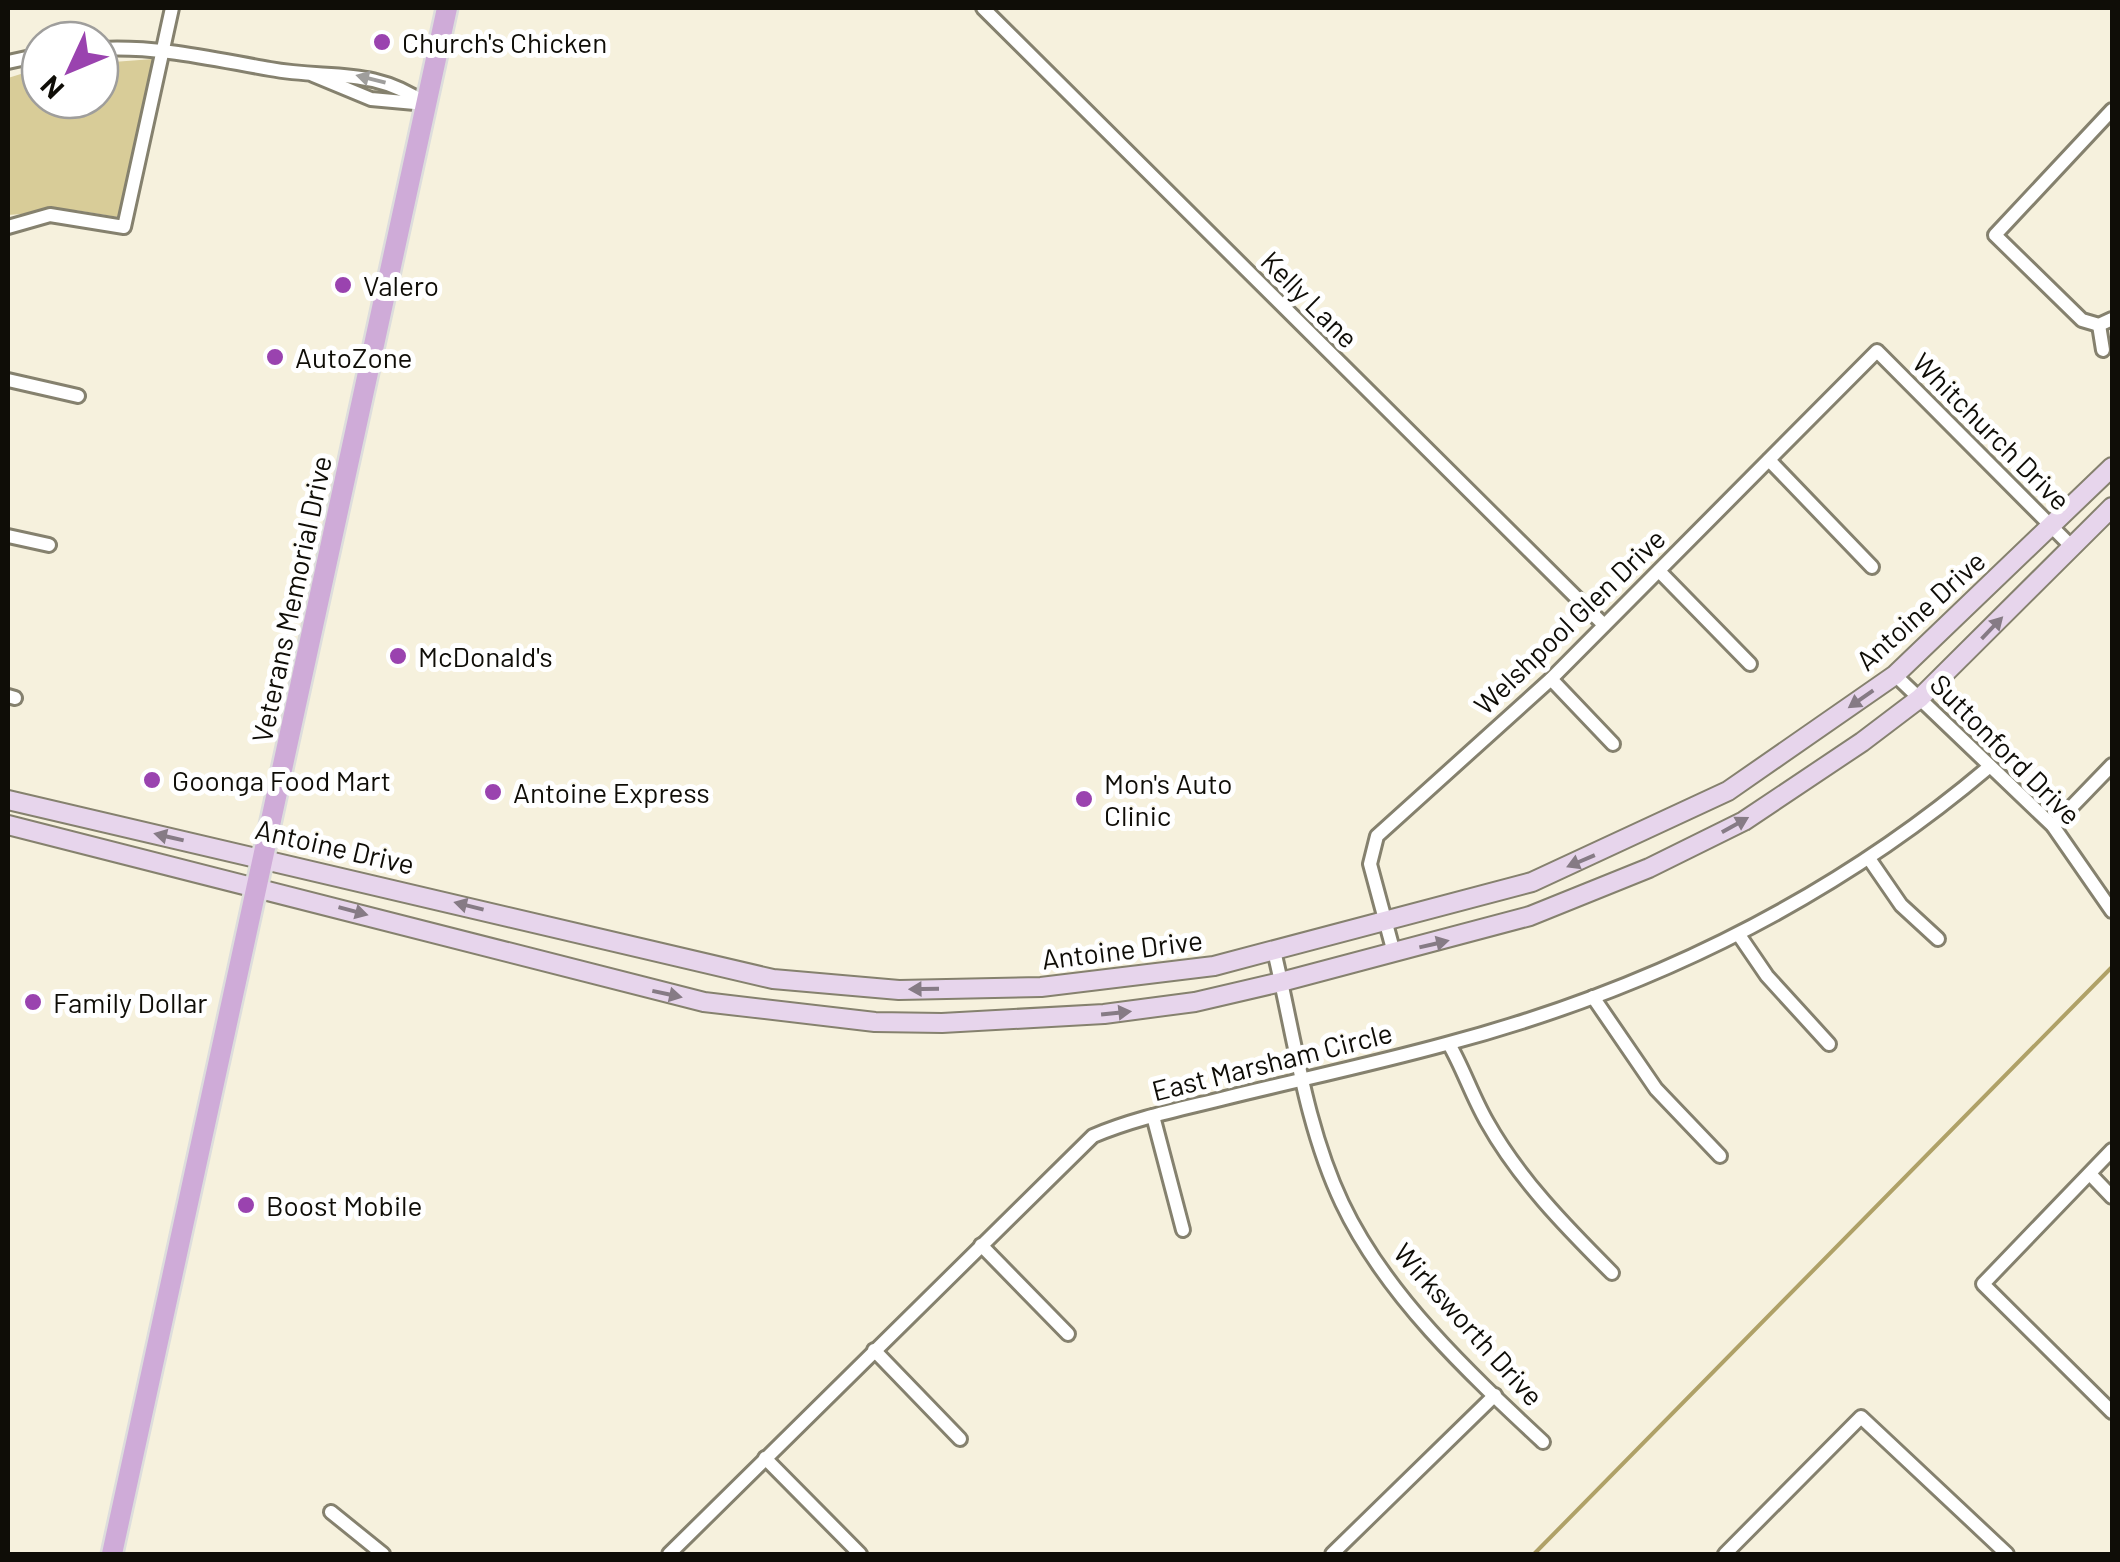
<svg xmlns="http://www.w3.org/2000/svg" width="2120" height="1562" viewBox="0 0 2120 1562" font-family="Barlow,sans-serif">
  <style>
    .green { fill: #d8cc98 }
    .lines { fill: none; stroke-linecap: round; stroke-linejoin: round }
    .stream { stroke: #afa167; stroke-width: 4 }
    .minor-casing { stroke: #85816e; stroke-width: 18 }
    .secondary-casing { stroke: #85816e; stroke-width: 22 }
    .primary-casing { stroke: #dddddc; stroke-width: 25 }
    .minor { stroke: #fff; stroke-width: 12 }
    .secondary { stroke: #e7d5ec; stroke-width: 18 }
    .primary { stroke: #cfabd8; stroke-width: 20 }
    .oneway { fill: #9f9e9c }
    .oneway2 { fill: #867b85 }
    .poi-dot { fill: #9a43af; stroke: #fff; stroke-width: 4 }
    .labels { text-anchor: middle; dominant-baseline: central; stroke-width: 10; stroke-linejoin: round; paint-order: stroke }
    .poi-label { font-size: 28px; fill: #0f0d07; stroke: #fff; text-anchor: start }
    .street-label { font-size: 28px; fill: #0f0d07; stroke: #fff }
  </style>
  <rect width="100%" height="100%" fill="#f6f1dd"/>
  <polygon class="green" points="153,59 118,217 75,210 8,215 8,78 40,68 40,100 100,100 100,63"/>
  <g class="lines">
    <polyline class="stream" points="1534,1554 2112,967"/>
    <g class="minor-casing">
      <g id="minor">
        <polyline points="983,8 1604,625"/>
        <path d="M100,49C159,46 212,59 270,69C329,80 372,66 426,104"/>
        <polyline points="8,62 40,55"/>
        <polyline points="313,75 371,99 426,104"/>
        <polyline points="2112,110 1995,235 2082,320 2099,325 2112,319"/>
        <polyline points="8,227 50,215 124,227 172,8"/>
        <polyline points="2099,325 2103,350"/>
        <polyline points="8,380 78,396"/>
        <polyline points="1769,460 1872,567"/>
        <polyline points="8,536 49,545"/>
        <polyline points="1659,571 1750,664"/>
        <polyline points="1895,675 2053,826 2112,911"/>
        <polyline points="1551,679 1613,744"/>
        <polyline points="8,696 15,698"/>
        <polyline points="2053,826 2112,765"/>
        <polyline points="1870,860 1901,905 1938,939"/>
        <polyline points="1739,935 1767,976 1829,1044"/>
        <path d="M1274,951C1294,1034 1305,1125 1342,1203C1386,1296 1469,1373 1543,1442"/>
        <polyline points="1394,953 1370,864 1377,836 1551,679 1877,351 2072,547"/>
        <polyline points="1593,997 1656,1089 1720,1156"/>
        <path d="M1449,1044C1463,1068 1472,1096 1487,1122C1519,1179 1565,1226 1612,1273"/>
        <polyline points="1153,1116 1183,1230"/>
        <polyline points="2112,1150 1983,1284 2112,1412"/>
        <polyline points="2090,1174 2112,1197"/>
        <polyline points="981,1245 1068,1334"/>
        <polyline points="874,1350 960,1439"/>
        <polyline points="765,1458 860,1554"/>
        <polyline points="331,1512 383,1554"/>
        <path d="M669,1554L1093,1136C1135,1118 1181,1109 1225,1098C1298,1080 1373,1064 1446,1044C1646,991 1831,901 1989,767"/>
        <polyline points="1332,1554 1495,1395"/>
        <polyline points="1725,1554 1861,1417 2007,1554"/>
      </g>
    </g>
    <g class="secondary-casing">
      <g id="secondary">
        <polyline points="8,800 773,979 899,990 1041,987 1214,966 1532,882 1728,791 1895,675 2112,467"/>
        <polyline points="8,825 704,1002 875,1022 942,1023 1104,1014 1195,1002 1281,982 1530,916 1649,868 1744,821 1862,742 1920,698 2112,507"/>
      </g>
    </g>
    <g class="primary-casing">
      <polyline id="primary" points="112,1554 447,8"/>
    </g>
    <use href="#minor" class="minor"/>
    <use href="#secondary" class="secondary"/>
    <use href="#primary" class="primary"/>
  </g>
  <defs><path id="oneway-solid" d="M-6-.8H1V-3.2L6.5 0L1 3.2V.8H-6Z" transform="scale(2.5)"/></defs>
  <use class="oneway" href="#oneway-solid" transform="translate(371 79) rotate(-166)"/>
  <g class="oneway2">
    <use href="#oneway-solid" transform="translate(1992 628) rotate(-46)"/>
    <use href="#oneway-solid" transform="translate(1861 699) rotate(145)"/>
    <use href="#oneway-solid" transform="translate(1735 825) rotate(-29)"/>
    <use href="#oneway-solid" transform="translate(169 837) rotate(-167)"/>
    <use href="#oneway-solid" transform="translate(1581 861) rotate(157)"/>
    <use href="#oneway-solid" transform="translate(469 906) rotate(-166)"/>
    <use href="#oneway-solid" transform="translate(353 911) rotate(15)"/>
    <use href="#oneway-solid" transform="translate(1434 944) rotate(-13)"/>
    <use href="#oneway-solid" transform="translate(924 989) rotate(179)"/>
    <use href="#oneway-solid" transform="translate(667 994) rotate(12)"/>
    <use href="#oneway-solid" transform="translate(1116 1013) rotate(-6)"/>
  </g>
  <g class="poi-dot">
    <circle cx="382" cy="42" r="10"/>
    <circle cx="343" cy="285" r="10"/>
    <circle cx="275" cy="357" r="10"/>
    <circle cx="398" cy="656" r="10"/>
    <circle cx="152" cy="780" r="10"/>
    <circle cx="493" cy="792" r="10"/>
    <circle cx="1084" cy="799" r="10"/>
    <circle cx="33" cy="1002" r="10"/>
    <circle cx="246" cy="1205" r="10"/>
  </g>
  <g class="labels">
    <g class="poi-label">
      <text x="402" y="42">Church's Chicken</text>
      <text x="363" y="285">Valero</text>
      <text x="295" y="357">AutoZone</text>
      <text x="418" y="656">McDonald's</text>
      <text x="172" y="780">Goonga Food Mart</text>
      <text x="1104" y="783">Mon's Auto<tspan x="1104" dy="32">Clinic</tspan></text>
      <text x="513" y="792">Antoine Express</text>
      <text x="53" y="1002">Family Dollar</text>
      <text x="266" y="1205">Boost Mobile</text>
    </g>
    <g class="street-label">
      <text transform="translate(1310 299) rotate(45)">Kelly Lane</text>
      <text transform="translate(1992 431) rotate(45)">Whitchurch Drive</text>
      <text transform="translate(291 599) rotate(-78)">Veterans Memorial Drive</text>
      <text transform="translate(1920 610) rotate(-42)">Antoine Drive</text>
      <text transform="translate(1569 621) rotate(-44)">Welshpool Glen Drive</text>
      <text transform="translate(2006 749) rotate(45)">Suttonford Drive</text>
      <text transform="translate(335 846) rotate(13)">Antoine Drive</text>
      <text transform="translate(1122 949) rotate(-7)">Antoine Drive</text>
      <text transform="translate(1272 1061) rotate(-14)">East Marsham Circle</text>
      <text transform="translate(1469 1324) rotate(48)">Wirksworth Drive</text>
    </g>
  </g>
  <rect width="2120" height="1562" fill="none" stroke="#0f0d07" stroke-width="20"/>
  <g transform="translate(70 70) rotate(226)"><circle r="48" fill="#ffffff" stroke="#9f9e9c" stroke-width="2.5"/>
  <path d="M0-8L18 38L0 25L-18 38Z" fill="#9a43af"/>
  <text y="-15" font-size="28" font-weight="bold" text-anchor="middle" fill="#0f0d07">N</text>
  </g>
</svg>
